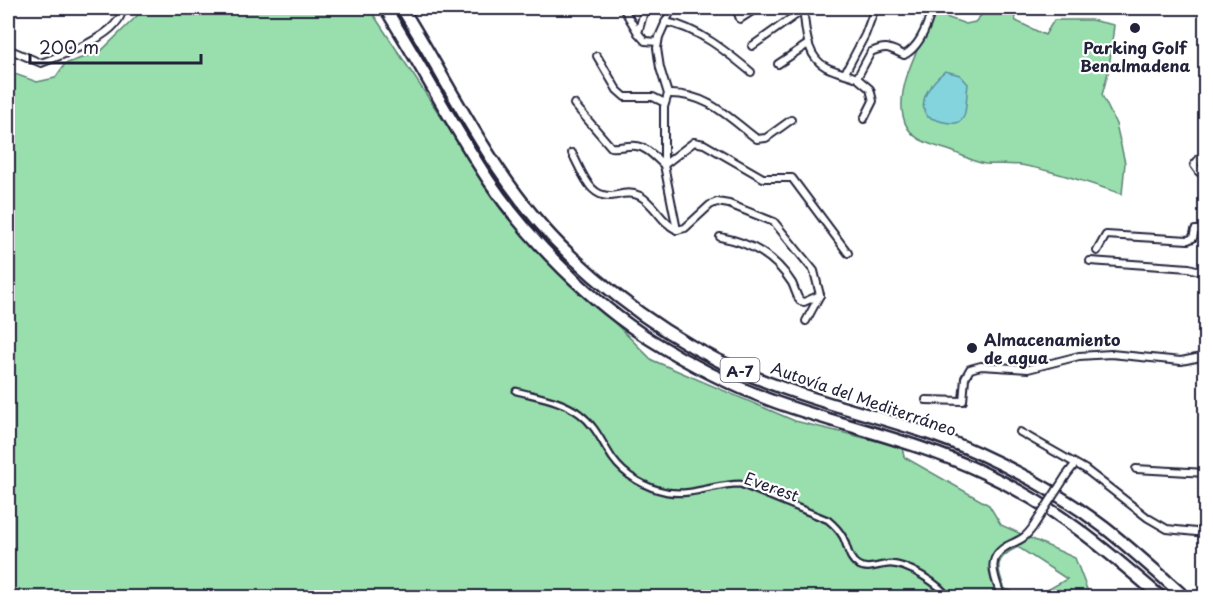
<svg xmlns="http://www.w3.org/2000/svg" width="1213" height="605" viewBox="0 0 1213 605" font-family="'Playpen Sans',sans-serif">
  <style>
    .green { fill: #98dfad; stroke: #5d8074; stroke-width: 1.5 }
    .water { fill: #83d4dd; stroke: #5c8d9c; stroke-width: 1.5 }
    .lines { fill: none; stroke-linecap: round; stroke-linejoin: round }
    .pedestrian-casing { stroke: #22223b; stroke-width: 9 }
    .minor-casing { stroke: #22223b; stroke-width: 10 }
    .motorway-casing { stroke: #22223b; stroke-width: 15 }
    .pedestrian { stroke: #fff; stroke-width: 4.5 }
    .minor { stroke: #fff; stroke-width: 6 }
    .motorway { stroke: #fff; stroke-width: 10 }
    .minor-bridge-casing { stroke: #22223b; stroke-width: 10; stroke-linecap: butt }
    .minor-bridge { stroke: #fff; stroke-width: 6 }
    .poi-dot { fill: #22223b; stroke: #fff; stroke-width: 2 }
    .labels { text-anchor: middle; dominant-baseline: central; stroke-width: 4.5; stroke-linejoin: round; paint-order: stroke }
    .shield { fill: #fff; stroke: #646476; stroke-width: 1.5 }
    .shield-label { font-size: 15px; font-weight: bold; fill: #22223b }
    .poi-label { font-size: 16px; font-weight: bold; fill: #22223b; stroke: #fff }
    .street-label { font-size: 16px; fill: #22223b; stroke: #fff }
  </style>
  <rect width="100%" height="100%" fill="#fff"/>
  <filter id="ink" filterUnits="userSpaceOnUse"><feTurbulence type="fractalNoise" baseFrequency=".0167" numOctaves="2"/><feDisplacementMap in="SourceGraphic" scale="12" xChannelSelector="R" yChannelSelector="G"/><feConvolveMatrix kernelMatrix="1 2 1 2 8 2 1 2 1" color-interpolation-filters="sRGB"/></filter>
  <g filter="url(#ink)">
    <g class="green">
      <path d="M138,8H369L504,212L652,360L795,421L902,447L904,457L989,505L1001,525L1075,558L1090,597H1035L1067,579L1018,547C994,558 996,567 1005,589L1028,597L8,598V77L15,74L37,82L55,78L65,64L101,51L138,15Z"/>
      <path d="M988,8H1012L1016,21L1045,35L1054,20H1091L1114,25L1109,69L1102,95L1116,124L1125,163L1122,194C1091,184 1059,172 1026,166C1013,163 999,165 985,164C973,162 962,155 951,151C930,144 908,141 903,116C896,85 922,41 934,13L966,24L975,22Z"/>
    </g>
    <path class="water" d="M945,71L960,75L968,84C964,118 970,133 928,117C915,101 933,81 945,71Z"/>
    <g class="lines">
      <g class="pedestrian-casing">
        <path id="pedestrian" d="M516,391C538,397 562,400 580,414C596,426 602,443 613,459C625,476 646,488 667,492C694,496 714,484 740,484L828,520C834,525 839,530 843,537C848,547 848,559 858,565C868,571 880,564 890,564C907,564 940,584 949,598"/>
      </g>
      <g class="minor-casing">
        <g id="minor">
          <polyline points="623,8 638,33 645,41 658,42"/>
          <polyline points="672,8 659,37 657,48 660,68 668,94 664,107 664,165 677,230"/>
          <polyline points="736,8 740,19 757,8"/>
          <path d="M803,8C806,28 805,56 826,67C836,72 847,74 857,78L871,52C887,45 889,48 904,55C920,47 928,24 932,8"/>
          <path d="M665,22C697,27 727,52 751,72"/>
          <polyline points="638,33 645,8"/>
          <polyline points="752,46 803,10"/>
          <path d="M8,49L41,63C63,55 123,34 122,8"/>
          <polyline points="597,56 617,90 625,97 653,97 665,103"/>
          <polyline points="778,64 808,44"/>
          <polyline points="845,73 865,35 875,8"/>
          <polyline points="857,78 870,89 873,101 864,119"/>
          <path d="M668,94C707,93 728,117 757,139L766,138L791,120"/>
          <path d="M574,104L611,147C620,148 627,145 636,146C647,147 656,158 664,165L694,142L704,144L763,178H792L848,253"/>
          <path d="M572,153C583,173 590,202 617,195C625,193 632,192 640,196C655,204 660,222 677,230"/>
          <polyline points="1206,160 1199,159 1194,165 1199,172 1206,171"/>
          <polyline points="677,230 685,228 710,205 717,202 729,204 774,222 814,271 820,295"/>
          <path d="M720,237C751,243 775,256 792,283C795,289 796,295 800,301L804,302L820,295"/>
          <polyline points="1097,251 1106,235 1188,240 1193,238 1195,230 1206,230"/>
          <polyline points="1090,261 1189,268 1206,273"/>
          <polyline points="806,321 820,295"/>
          <polyline points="926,400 963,401 965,378 970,369 981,366 1028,369 1079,356 1111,354 1181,361 1206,356"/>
          <polyline points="1020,432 1085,469 1148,518 1167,529 1196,532 1206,529"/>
          <polyline points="1136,469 1206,473"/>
          <polyline points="1066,476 1075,464"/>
          <path d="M1002,598C994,576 984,556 1011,544C1022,539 1026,537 1033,527"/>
        </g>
      </g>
      <g class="motorway-casing">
        <g id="motorway">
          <path d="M385,8C421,65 452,125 489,181C528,239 592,303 651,340C691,365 734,387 778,403C846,427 919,442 984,473C1055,506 1103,547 1162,598"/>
          <path d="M402,8C455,93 496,185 570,255C630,312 702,359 780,387C845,411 914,424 978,453C1022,473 1066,498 1105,528C1133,550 1159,574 1186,598"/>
        </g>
      </g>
      <use href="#pedestrian" class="pedestrian"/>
      <use href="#minor" class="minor"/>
      <use href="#motorway" class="motorway"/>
      <g class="minor-bridge-casing">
        <polyline id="minor-bridge" points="1033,527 1066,476"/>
      </g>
      <use href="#minor-bridge" class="minor-bridge"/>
    </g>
  </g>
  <g class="poi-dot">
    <circle cx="1135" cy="28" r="6"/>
    <circle cx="972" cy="348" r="6"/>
  </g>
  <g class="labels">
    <rect class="shield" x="720.5" y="358" width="39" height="24" rx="4.5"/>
    <g class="shield-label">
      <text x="740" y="370">A-7</text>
    </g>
    <g class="poi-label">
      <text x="1135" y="47">Parking Golf<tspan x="1135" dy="18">Benalmadena</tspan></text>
      <text x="984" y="339" text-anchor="start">Almacenamiento<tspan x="984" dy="18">de agua</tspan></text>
    </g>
    <g class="street-label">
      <text transform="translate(864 398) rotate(19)">Autovía del Mediterráneo</text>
      <text transform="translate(772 486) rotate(20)">Everest</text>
    </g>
  </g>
  <rect width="1213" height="605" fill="none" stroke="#fff" stroke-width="30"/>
  <rect x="15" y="15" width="1183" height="575" fill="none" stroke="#22223b" stroke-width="2" filter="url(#ink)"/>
  <path d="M30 54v9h171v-9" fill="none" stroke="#22223b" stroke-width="3"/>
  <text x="39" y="54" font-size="18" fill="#22223b" stroke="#ffffff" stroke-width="4.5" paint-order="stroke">200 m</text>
</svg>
